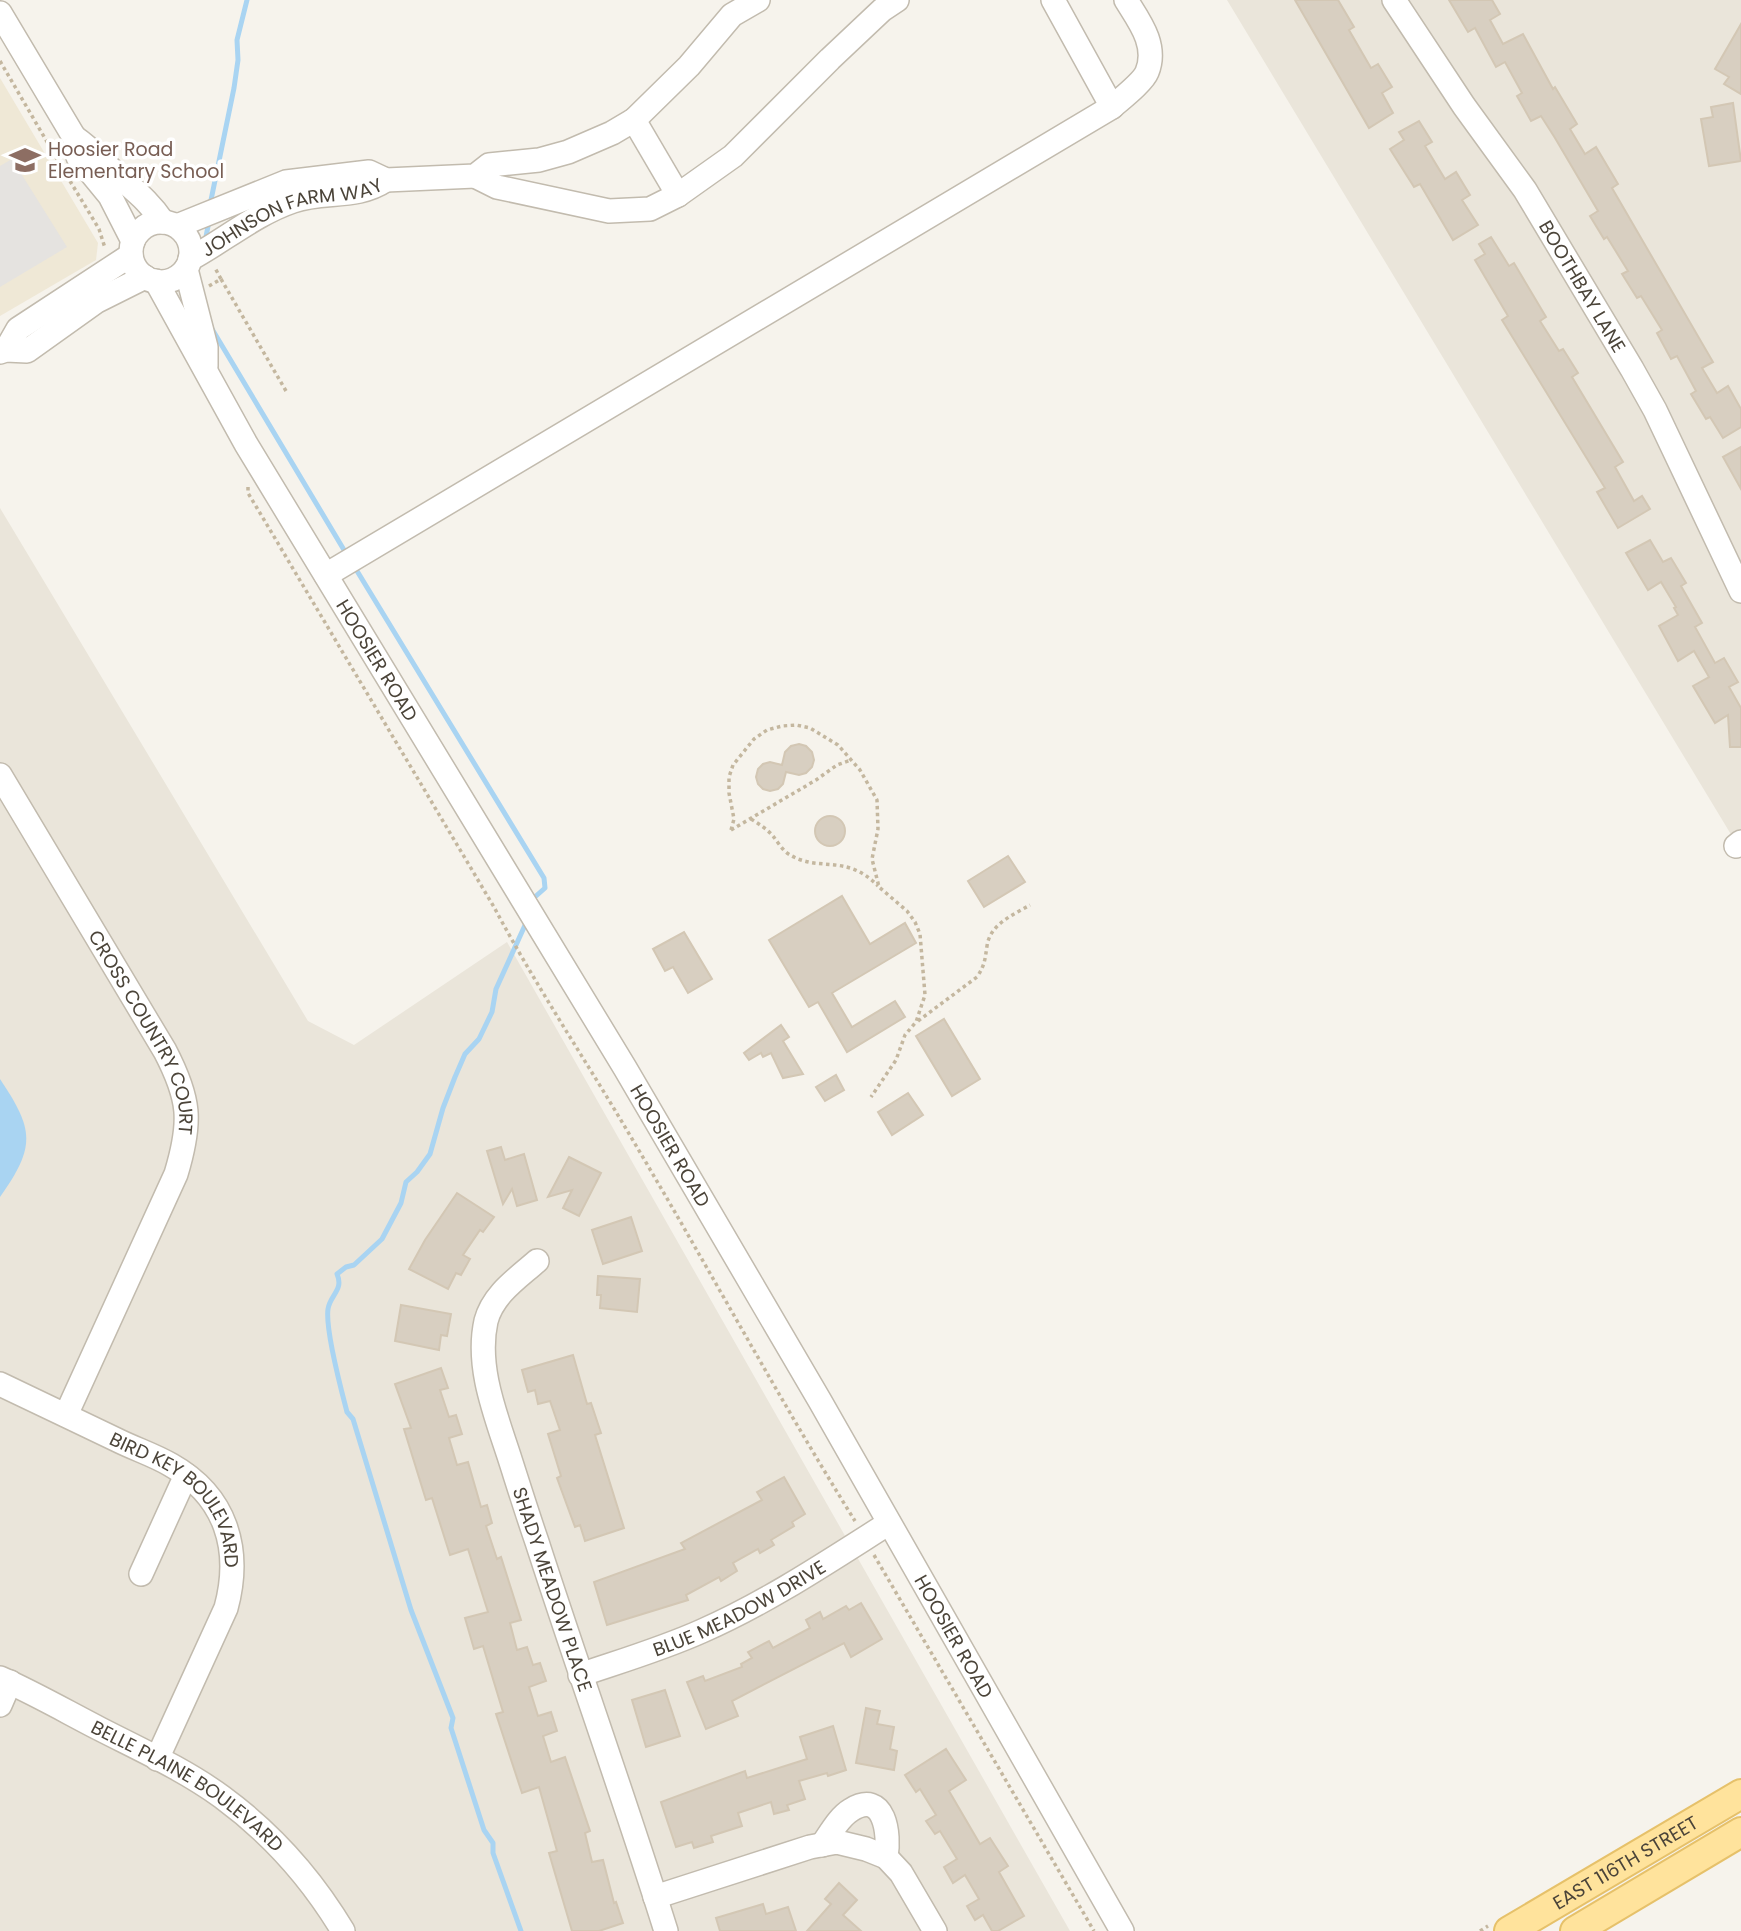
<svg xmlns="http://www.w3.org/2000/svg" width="1741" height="1931" viewBox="0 0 1741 1931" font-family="Poppins,sans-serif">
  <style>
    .residential { fill: #eae5da }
    .education { fill: #efe8d6 }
    .parking { fill: #e5e3e0 }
    .water { fill: #a9d4f2 }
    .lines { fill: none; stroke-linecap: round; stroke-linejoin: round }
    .stream { stroke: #a9d4f2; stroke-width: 5 }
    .building { fill: #d8cfc1; stroke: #d3c7b4; stroke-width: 2 }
    .minor-casing { stroke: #c2bbae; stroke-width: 26 }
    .major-casing { stroke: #e6c16a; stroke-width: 32 }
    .path { stroke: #c4b79f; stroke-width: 3.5; stroke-dasharray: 3.5 3.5; stroke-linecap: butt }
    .minor { stroke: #fff; stroke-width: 23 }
    .major { stroke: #ffe39c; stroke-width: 28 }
    .labels { text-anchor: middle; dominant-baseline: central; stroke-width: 7; stroke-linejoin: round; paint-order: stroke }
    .education-label { font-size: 19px; fill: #785e54; stroke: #fff; text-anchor: start }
    .street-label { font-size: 19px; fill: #4b4439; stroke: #fff }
  </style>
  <rect width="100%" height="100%" fill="#f6f3ec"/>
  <g class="residential">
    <polygon points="1227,0 1741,0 1741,851"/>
    <polygon points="0,508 308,1021 354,1045 507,942 1070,1931 0,1931"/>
  </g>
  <polygon class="education" points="0,78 98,243 96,260 0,316"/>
  <polygon class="parking" points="12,159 67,247 0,287 0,166"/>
  <path class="water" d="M0,1079C34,1130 36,1146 0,1197Z"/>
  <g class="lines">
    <g class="stream">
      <polyline points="211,200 234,88 238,60 237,40 247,0"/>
      <polyline points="205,242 209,221"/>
      <polyline points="212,329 347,555"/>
      <polyline points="354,566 544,878 545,888 536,896"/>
      <path d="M521,1931L493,1853V1843L484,1830L451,1728L453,1718L411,1610L353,1419L347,1412C341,1389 325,1330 328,1309C330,1295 344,1290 337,1274L346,1267L354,1265L382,1239L401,1203L406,1182L417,1172L430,1154L443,1108L455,1077L465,1054L479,1039L492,1012L496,989L526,923"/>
    </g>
  </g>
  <g class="building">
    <polygon points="1295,0 1338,0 1354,27 1349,30 1371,68 1378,64 1392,87 1382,93 1393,113 1369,128"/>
    <polygon points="1449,0 1492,0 1500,14 1490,20 1503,44 1523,34 1553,89 1555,87 1577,124 1570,129 1585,154 1596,147 1618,184 1612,188 1713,362 1702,368 1717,393 1728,386 1741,409 1741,427 1723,438 1710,417 1706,419 1691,394 1696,391 1677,356 1671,359 1657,333 1662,330 1641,296 1637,298 1622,274 1628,271 1607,237 1604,239 1590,216 1598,211 1555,138 1541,116 1531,121 1517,96 1522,93 1505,62 1496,67 1475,28 1468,32"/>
    <polygon points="1741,24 1741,94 1724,84 1729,77 1715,69"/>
    <polygon points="1733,103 1741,161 1709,166 1701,119 1713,117 1711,107"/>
    <polygon points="1419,121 1432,142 1425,146 1445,179 1456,172 1470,195 1462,200 1478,225 1453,240 1420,184 1414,187 1390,149 1404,140 1399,132"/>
    <polygon points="1491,237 1509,266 1514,263 1546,317 1540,321 1559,351 1563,349 1578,373 1572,377 1623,462 1615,467 1634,501 1642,496 1650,509 1618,528 1597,492 1605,488 1502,320 1508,316 1475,260 1485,254 1479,244"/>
    <polygon points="1741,447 1741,489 1723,457"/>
    <polygon points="1650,540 1663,562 1671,558 1686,583 1681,586 1702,623 1695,627 1715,663 1724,658 1738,682 1729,687 1741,708 1741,747 1730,747 1728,715 1715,723 1693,686 1709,677 1694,651 1678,661 1659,626 1678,615 1674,608 1676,607 1661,582 1648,590 1626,553"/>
    <polygon points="799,744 806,746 812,752 814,760 812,767 806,773 799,775 786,772 783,784 778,789 770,791 763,789 758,784 756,777 758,769 763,764 770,762 782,765 785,752 791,746"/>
    <circle cx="830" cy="831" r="15"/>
    <polygon points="1008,856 1025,882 984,907 968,881"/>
    <polygon points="842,896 870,944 905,923 916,943 832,993 852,1027 895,1001 905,1017 847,1052 818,1002 809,1007 769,940"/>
    <polygon points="684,932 712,979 688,993 673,967 665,971 653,949"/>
    <polygon points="944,1019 980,1079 952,1096 916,1036"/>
    <polygon points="781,1025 789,1037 783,1041 803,1074 783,1078 771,1053 763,1057 761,1053 749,1060 744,1053"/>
    <polygon points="836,1075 844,1090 825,1101 816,1087"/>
    <polygon points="908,1093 923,1115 892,1135 878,1112"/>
    <polygon points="501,1147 505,1160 524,1154 537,1200 517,1206 512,1189 503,1204 487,1151"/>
    <polygon points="569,1157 601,1173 579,1216 563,1208 572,1190 548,1197"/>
    <polygon points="457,1193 494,1217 483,1232 480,1230 463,1255 470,1259 461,1275 456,1273 448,1289 409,1269 425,1240"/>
    <polygon points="631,1217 642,1251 603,1264 592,1230"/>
    <polygon points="598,1276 640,1279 637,1312 600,1308 601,1295 597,1295"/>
    <polygon points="401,1305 451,1314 447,1336 441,1335 439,1350 395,1341"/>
    <polygon points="573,1355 587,1404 591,1403 601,1433 595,1435 624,1528 585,1541 580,1525 575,1527 557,1478 561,1476 548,1434 560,1430 550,1401 538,1404 535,1390 528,1392 522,1370"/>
    <polygon points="441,1368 448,1388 440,1390 449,1417 456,1415 462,1434 449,1438 457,1465 468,1462 481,1507 487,1505 492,1523 486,1526 497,1559 501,1557 521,1620 510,1623 517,1650 527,1647 533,1665 540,1663 546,1681 529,1687 538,1716 551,1712 557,1731 543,1736 551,1762 565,1757 590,1831 585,1833 592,1862 603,1860 614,1903 616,1902 623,1923 599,1931 572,1931 549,1853 557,1851 539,1787 522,1793 496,1714 503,1712 483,1646 474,1649 465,1618 488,1612 468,1549 450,1555 432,1498 426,1500 404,1429 411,1428 395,1384"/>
    <polygon points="784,1477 805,1514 792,1522 794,1526 771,1540 774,1545 760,1553 758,1549 733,1563 737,1571 721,1581 719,1577 686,1595 688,1600 607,1625 594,1582 685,1549 681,1543 762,1500 757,1492"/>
    <polygon points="861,1603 882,1639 851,1657 844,1643 732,1701 738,1716 706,1729 687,1682 703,1676 705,1681 742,1667 741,1664 752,1658 748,1652 769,1641 773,1648 810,1628 806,1620 820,1612 823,1619 846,1606 849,1610"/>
    <polygon points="665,1690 680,1736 646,1747 632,1700"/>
    <polygon points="866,1708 880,1711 877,1724 894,1727 890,1749 897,1751 894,1770 856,1763"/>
    <polygon points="833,1726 846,1770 828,1776 827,1773 799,1781 805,1799 787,1805 789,1810 774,1814 771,1802 738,1813 742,1826 711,1836 713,1842 694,1848 692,1842 676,1847 661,1802 745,1771 747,1778 807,1759 800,1737"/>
    <polygon points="946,1749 966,1780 949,1791 980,1844 990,1838 1008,1866 999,1872 1024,1916 998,1931 992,1931 983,1915 975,1920 967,1906 979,1899 965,1875 953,1883 944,1867 957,1859 940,1831 935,1834 926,1821 936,1815 920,1789 916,1792 905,1775"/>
    <polygon points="839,1883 857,1900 843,1915 861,1931 807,1931 831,1904 825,1899"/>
    <polygon points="763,1904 766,1914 788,1907 796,1931 720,1931 716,1918"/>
  </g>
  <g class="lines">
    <g class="minor-casing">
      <g id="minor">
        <path id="s1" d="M1394,0L1464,106L1525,190L1632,369L1655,410L1741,591"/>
        <polyline points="0,13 74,137 78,157 110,196 133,241"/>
        <path d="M1112,107C1121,99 1143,82 1147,72C1158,45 1139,21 1126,0"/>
        <polyline points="634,120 678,195"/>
        <path d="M74,137C90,148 102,161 116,174C135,191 149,201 163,222"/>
        <polyline points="475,176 497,187 609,211 650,209 678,195 733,156 830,59 882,10 897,0"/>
        <circle cx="161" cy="252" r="30"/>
        <polyline points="177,226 286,182 369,172 386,180 475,176 489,165 539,160 568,152 612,133 634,120 689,66 732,15 758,0"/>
        <path id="s2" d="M190,259C225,240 255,214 293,201C325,190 356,200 386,180"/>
        <polyline points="186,269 206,347 206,366"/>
        <path id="s3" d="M156,281L246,444L625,1068L820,1401L1122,1931"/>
        <polyline points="6,350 18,329 131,255"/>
        <polyline points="0,352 6,350 27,351 97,301 145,277"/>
        <polyline points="326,575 1112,107 1053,0"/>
        <path id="s4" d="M0,775L165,1051C190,1099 192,1121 176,1174L66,1415"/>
        <polyline points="1736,846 1741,842"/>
        <path id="s5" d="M537,1261C518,1278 493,1294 486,1321C476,1366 495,1413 509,1456C518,1484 527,1513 537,1542C579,1672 625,1800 666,1931"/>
        <path id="s6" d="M0,1384C39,1403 78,1421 117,1440C135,1449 154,1455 171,1465C226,1496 242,1549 226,1608L157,1759"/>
        <polyline points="141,1574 186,1475"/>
        <path id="s7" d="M580,1675C621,1661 662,1649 702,1631C768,1602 829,1561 889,1523"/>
        <path id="s8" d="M0,1678C34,1693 67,1712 100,1729C141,1750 185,1770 222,1797C271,1833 312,1879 343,1931"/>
        <polyline points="0,1705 10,1682"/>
        <path d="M822,1845C830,1834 839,1817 851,1810C885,1789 890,1835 886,1857"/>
        <polyline points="655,1897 810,1847 837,1842 866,1849 886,1857 901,1873 935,1931"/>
      </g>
    </g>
    <g class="major-casing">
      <g id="major">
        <path id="s9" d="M1509,1931L1741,1794"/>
        <polyline points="1575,1931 1741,1832"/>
      </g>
    </g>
    <g class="path">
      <polyline points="0,61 57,159"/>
      <polyline points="70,181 99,229 105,248"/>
      <polyline points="221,279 286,391"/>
      <polyline points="209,286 221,279 215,268"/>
      <path d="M248,487V493L257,508L494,907C538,990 591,1068 638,1149C711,1272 779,1399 855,1521"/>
      <path d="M751,819C759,824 767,829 773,836C777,841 781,848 787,853C818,874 845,852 878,886"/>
      <polyline points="731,830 734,819 729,793 729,777 733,765 754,739 767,730 782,726 796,725 810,728 838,745 860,770 877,800 878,829 872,859 879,887 907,911 915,922 920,934 925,995 916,1022 905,1035 896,1060 871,1097"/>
      <polyline points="731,830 816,780 837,765 851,760"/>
      <path d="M918,1021L977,977C985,965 985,959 987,946C990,924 1013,915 1030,905"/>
      <polyline points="874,1555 1094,1931"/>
      <polyline points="1480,1931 1488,1926"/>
    </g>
    <use href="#minor" class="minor"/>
    <use href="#major" class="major"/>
  </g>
  <defs>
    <g id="school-bare" transform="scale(2.415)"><path d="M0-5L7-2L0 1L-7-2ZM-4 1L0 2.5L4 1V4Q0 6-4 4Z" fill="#8d6e63" stroke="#fff" stroke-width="2.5" paint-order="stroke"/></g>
  </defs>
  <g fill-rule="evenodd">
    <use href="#school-bare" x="25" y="160"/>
  </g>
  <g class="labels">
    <g class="education-label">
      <text x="48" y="149">Hoosier Road<tspan x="48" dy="22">Elementary School</tspan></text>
    </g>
    <g class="street-label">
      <text stroke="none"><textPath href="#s2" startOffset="112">JOHNSON FARM WAY</textPath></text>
      <text stroke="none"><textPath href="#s1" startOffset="343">BOOTHBAY LANE</textPath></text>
      <text stroke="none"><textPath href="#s3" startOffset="439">HOOSIER ROAD</textPath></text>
      <text stroke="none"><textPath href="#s4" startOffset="296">CROSS COUNTRY COURT</textPath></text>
      <text stroke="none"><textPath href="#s3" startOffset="1006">HOOSIER ROAD</textPath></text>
      <text stroke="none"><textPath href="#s6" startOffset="219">BIRD KEY BOULEVARD</textPath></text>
      <text stroke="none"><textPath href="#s5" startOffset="359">SHADY MEADOW PLACE</textPath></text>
      <text stroke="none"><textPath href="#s7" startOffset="173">BLUE MEADOW DRIVE</textPath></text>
      <text stroke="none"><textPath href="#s3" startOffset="1573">HOOSIER ROAD</textPath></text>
      <text stroke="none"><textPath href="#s8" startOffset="217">BELLE PLAINE BOULEVARD</textPath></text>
      <text stroke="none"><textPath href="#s9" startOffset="135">EAST 116TH STREET</textPath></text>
    </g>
  </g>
</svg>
